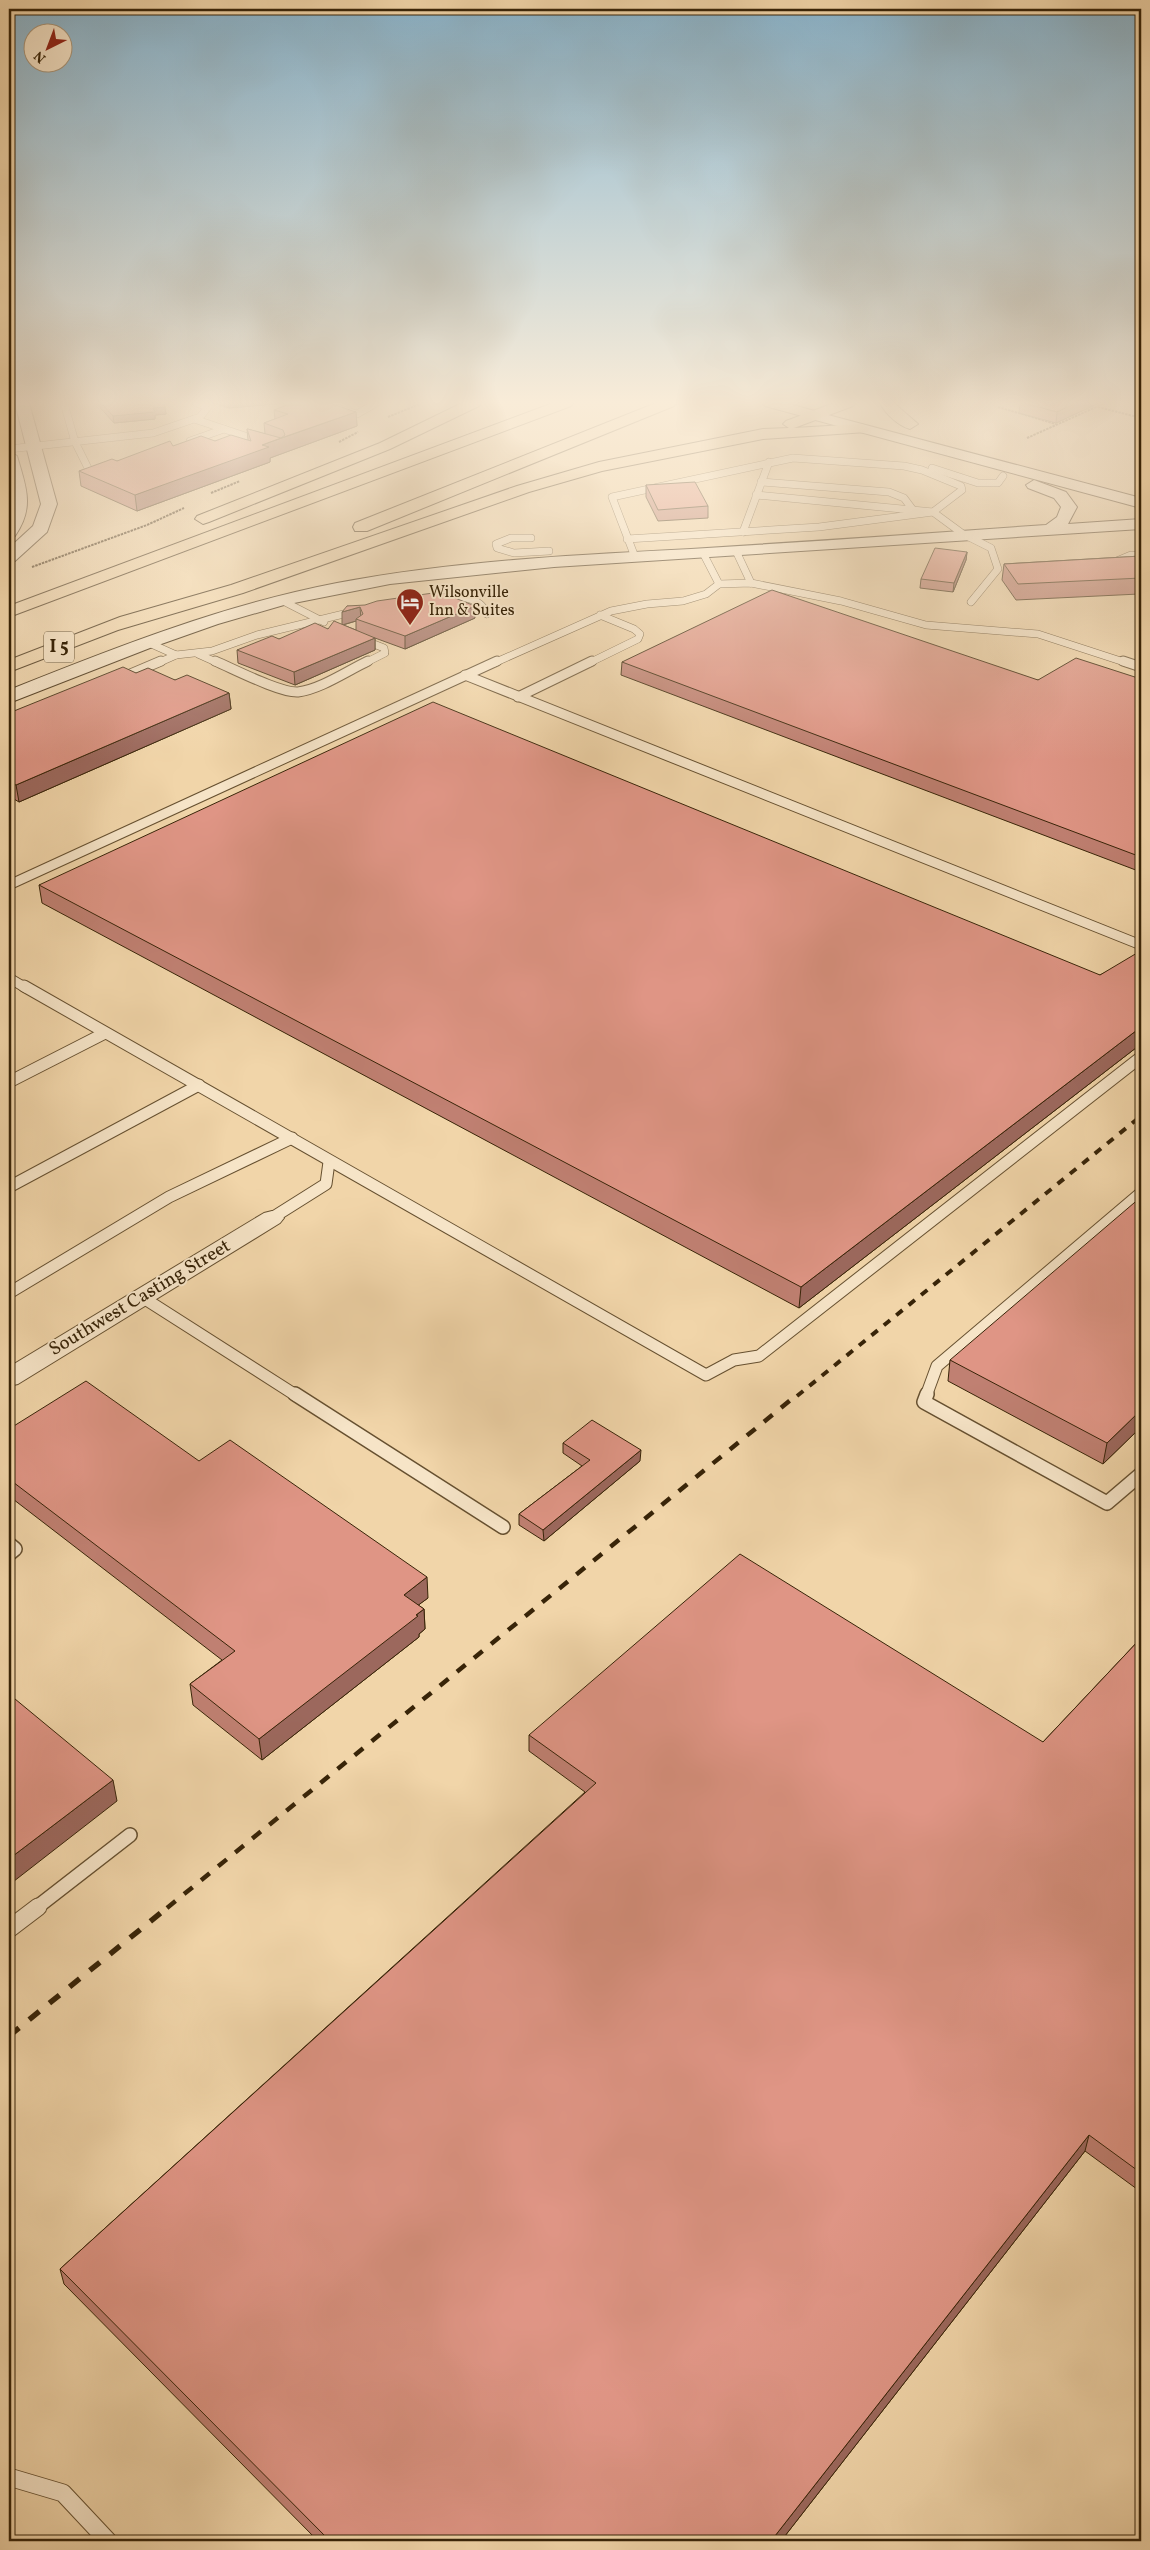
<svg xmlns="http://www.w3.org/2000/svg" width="1150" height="2550" viewBox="0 0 1150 2550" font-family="Vollkorn,serif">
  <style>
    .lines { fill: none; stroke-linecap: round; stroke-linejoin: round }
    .lane-far4-casing { stroke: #665030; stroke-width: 8 }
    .lane-far3-casing { stroke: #665030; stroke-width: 11 }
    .lane-far2-casing { stroke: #665030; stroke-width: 13 }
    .lane-far1-casing { stroke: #665030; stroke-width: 16 }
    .lane-casing { stroke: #665030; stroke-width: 19 }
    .street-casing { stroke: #665030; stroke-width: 2 }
    .secondary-casing { stroke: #382408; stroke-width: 2 }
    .primary-casing { stroke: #382408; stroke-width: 2 }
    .highway-casing { stroke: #382408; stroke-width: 2 }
    .path { stroke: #382408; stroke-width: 2; stroke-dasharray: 2.5 1; stroke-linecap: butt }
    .lane-far4 { stroke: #f6e4c7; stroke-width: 7 }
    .lane-far3 { stroke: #f6e4c7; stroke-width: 9 }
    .lane-far2 { stroke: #f6e4c7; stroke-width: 11 }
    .lane-far1 { stroke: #f6e4c7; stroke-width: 13 }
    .lane { stroke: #f6e4c7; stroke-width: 17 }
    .street { fill: #f6e4c7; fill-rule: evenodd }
    .secondary { fill: #f6e4c7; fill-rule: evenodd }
    .primary { fill: #f1d5a9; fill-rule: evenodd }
    .highway { fill: #f1d5a9; fill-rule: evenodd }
    .rail-far2 { stroke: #382408; stroke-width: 4; stroke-dasharray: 8 8; stroke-linecap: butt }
    .rail-far1 { stroke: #382408; stroke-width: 4.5; stroke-dasharray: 11 11; stroke-linecap: butt }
    .rail { stroke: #382408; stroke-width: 5.5; stroke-dasharray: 13 13; stroke-linecap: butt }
    .wall { fill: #c08072; stroke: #382408; fill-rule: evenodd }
    .shaded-wall { fill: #9c685d; stroke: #382408 }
    .building { fill: #df9585; stroke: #382408 }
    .labels { text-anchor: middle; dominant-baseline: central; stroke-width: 4; stroke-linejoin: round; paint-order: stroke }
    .far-poi-label { font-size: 16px; fill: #382408; stroke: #f6e4c7; text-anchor: start }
    .shield { fill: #f6e4c7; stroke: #715e41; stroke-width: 1 }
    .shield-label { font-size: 18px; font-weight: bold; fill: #382408 }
    .street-label { font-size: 19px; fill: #382408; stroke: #f6e4c7 }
  </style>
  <rect width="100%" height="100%" fill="#f1d5a9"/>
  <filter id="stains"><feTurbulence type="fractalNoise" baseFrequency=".004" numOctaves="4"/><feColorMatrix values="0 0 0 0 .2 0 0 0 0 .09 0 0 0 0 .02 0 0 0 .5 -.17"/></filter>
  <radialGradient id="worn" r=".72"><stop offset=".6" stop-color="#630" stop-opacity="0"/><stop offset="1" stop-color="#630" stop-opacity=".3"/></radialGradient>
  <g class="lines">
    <g class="lane-far4-casing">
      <g id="lane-far4">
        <polyline points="64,403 75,442 90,472 99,469"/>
        <polyline points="321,403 357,414 376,403"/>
        <polyline points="224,429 260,441"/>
        <polyline points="190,441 224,429 194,419"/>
        <polyline points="9,449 153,433 200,417 208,407 196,403"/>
        <polyline points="932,468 978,483 998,483 1003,476"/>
        <polyline points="761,482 889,492 904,498 913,510"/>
        <polyline points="743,532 769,462"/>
        <polyline points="531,538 511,538 496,544 497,548 514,553 549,551"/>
        <polyline points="627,539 819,527 933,512 756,495"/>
        <polyline points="736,551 751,583"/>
        <polyline points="703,553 719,584"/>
        <polyline points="635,557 612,497 793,458 904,466 922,470 961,486 962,490 933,512 963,534 991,548 998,569 971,602"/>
        <polyline points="1112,563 1131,555 1141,556"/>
        <path d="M439,599C457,597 479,594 487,614"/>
        <polyline points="281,600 324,622"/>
        <polyline points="361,639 384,648 385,653 365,663"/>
        <polyline points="147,642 176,655 212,651 257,635 356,611"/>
        <polyline points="198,654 218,663"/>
        <polyline points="158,663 176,655"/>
        <polyline points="494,663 611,611 647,604 683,601 706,594 719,584 751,583 841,601 926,625 1038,634 1127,663"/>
        <polyline points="589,663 638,639 640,634 634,629 600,615"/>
      </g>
    </g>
    <g class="lane-far3-casing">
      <g id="lane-far3">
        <path d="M215,661C234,669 280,693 298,692C321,689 347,671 368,661"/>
        <polyline points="1123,661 1141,667"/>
        <polyline points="465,675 1141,945"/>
        <polyline points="121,678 161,661"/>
        <polyline points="518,697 592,661"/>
        <polyline points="9,885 497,661"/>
        <polyline points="9,978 26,988"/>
      </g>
    </g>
    <g class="lane-far2-casing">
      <g id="lane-far2">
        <polyline points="24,986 706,1375 734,1360 759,1356 1141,1057"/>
        <polyline points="9,1082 105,1033"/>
        <polyline points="9,1187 199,1085"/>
        <polyline points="272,1218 326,1184 329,1162"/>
        <polyline points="9,1293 169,1197 292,1138"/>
        <polyline points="142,1297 297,1396"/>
        <polyline points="926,1396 937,1366 1141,1193"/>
      </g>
    </g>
    <g class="lane-far1-casing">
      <g id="lane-far1">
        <polyline points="295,1394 503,1527"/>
        <polyline points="927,1394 924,1402 1107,1503 1141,1474"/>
        <polyline points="9,1544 15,1549 9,1554"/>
        <polyline points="36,1908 130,1835"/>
      </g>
    </g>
    <g class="lane-casing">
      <g id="lane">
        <polyline points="9,1929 38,1907"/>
        <polyline points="9,2477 63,2493 108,2541"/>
      </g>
    </g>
    <g class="street-casing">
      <polygon id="street" points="272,1211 280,1213 284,1218 280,1223 18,1384 9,1386 9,1367 264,1213"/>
    </g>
    <g class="secondary-casing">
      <g id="secondary">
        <polygon points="15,403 29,403 57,504 47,532 15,561 9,562 9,548 33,526 41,504"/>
        <polygon points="813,411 1141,498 1141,508 808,418 806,415"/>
        <path d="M9,451L17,456C26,487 35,507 15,536L9,537L11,505Z"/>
        <path d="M1034,480L1066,492L1077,507L1068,524L1141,519V529L554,567L390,584L284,605L218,624L150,648L9,703V690C116,647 223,605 337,583C453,561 572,555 691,549C809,542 928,533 1046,525L1057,517L1061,507L1054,498L1028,488L1026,485Z"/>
      </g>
    </g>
    <g class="primary-casing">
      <polygon id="primary" points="763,403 786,403 818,412 820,415 813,419 765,406"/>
    </g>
    <g class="highway-casing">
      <g id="highway">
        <polygon points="462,403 481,403 479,406 390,449 209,522 203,524 195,519 197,516 380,443"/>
        <polygon points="553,403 573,403 571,406 9,617 9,606"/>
        <polygon points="656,403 676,403 674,406 367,531 355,531 353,527 355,523"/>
        <polygon points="834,403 855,403 853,406 794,428 862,424 870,429 867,432 763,439 602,471 529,492 243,593 118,630 9,672 9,660 120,617 231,585 517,486 599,462 763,429 789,428 783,424 786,421"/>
        <path d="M880,403H894L918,424L910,429C898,426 885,413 880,403Z"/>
      </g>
    </g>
    <g class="path">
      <polyline points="998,407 1056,424"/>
      <polyline points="1098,407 1141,418"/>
      <polyline points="388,417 422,403"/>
      <polyline points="1027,438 1105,403"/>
      <polyline points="339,442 358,432"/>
      <polyline points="211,493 240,481"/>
      <polyline points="32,567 147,525 184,508"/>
    </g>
    <use href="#lane-far4" class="lane-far4"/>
    <use href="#lane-far3" class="lane-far3"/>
    <use href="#lane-far2" class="lane-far2"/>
    <use href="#lane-far1" class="lane-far1"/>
    <use href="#lane" class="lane"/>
    <use href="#street" class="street"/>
    <use href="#secondary" class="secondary"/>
    <use href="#primary" class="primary"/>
    <use href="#highway" class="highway"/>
    <polyline class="rail-far2" points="797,1396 1141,1116"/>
    <polyline class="rail-far1" points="167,1908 798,1394"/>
    <polyline class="rail" points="9,2036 168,1907"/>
  </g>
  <g class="wall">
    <polygon points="96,403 163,403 165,407 166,414 155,415 155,419 114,423"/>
    <polygon points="213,403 284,403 229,408"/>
    <polygon points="1020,403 1099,403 1056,423 1019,413"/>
    <polygon points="274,410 356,412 357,426 270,458 270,462 137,511 81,486 79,471 117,461 215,441 248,440 247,429 265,434 264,423 275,419"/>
    <polygon points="646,485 708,506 708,518 658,521 646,497"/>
    <polygon points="967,552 966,560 953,592 920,588 921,579"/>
    <polygon points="1141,556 1141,589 1139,594 1016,600 1002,580 1004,564"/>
    <path d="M347,606L475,618L405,649L375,638V650L295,685L238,663L237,650L279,639L328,629L342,625ZM356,621V630L343,625Z"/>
    <polygon points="622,662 1038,680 1141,679 1141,872 621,675"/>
    <polygon points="136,673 175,680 229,693 231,709 19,802 9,796 9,713"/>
    <polygon points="39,885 1100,975 1141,955 1141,1044 799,1308 42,903"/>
    <polygon points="950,1360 1141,1427 1103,1464 948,1381"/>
    <polygon points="9,1429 428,1598 418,1605 424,1609 425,1629 419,1634 419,1637 262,1760 193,1705 190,1684 222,1660 9,1496"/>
    <polygon points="563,1443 640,1461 544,1541 519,1525 519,1514 582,1466 563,1453"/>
    <polygon points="1141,1638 1141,2192 1085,2151 781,2541 318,2541 64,2284 60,2269 585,1792 529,1751 529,1735 1043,1742"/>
  </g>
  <g class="shaded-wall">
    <polygon points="228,403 284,403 229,408"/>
    <polygon points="1076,403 1099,403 1056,423 1057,412"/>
    <polygon points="165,407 166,414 155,415 155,419 114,423 113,416 153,408"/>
    <polygon points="356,412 357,426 270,458 270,462 137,511 135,495 262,445"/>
    <polygon points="967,552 966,560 953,592 954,583"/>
    <polygon points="1141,577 1141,589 1139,594 1141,578"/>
    <polygon points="475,606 475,618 405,649 405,636"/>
    <polygon points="360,607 361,620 356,619 356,621 342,625 342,612"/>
    <polygon points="375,638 375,650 295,685 294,672"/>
    <polygon points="229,693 231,709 19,802 16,785"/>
    <polygon points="1141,1027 1141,1044 799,1308 801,1287"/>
    <polygon points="1141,1410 1141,1427 1103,1464 1107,1443"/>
    <polygon points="641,1450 640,1461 544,1541 543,1530"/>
    <polygon points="427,1577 428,1598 405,1615 404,1595"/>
    <polygon points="424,1609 425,1629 419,1634 419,1637 262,1760 259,1739"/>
    <polygon points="113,1780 117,1801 9,1885 9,1859"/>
    <polygon points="1089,2135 1085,2151 781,2541 771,2541"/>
  </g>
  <g class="building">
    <polygon points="101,403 163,403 165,407 153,408 155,412 113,416"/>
    <polygon points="292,403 329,403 356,412 281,438 285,435 283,430 264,423 288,414 274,410"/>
    <polygon points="1024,403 1076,403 1057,412"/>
    <polygon points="247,429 248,429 281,438 262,445 269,447 135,495 79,471 112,459 117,461 170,441 173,446 201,436 215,441 231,435 251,441"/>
    <polygon points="695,482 708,506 658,510 646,485"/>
    <polygon points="935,548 967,552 954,583 921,579"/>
    <polygon points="1141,556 1141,578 1018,584 1004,564"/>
    <polygon points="772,590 1038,680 1076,658 1141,679 1141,857 622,662"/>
    <polygon points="440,592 475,606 405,636 356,619 363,614 360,607 342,612 347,606 365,605 377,601"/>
    <polygon points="334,621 375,638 294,672 237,650 272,636 279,639 315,623 328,629"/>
    <polygon points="123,667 136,673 148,668 175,680 187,675 229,693 16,785 9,782 9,713"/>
    <polygon points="433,702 1100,975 1137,953 1141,955 1141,1027 801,1287 39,885"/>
    <polygon points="1141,1197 1141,1410 1107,1443 950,1360"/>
    <polygon points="86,1381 199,1461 230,1440 427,1577 404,1595 424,1609 416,1615 418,1616 259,1739 190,1684 235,1651 9,1479 9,1429"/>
    <polygon points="592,1420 641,1450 543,1530 519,1514 590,1460 563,1443"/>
    <polygon points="740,1554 1043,1742 1141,1638 1141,2173 1089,2135 771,2541 330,2541 60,2269 596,1783 529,1735"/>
    <polygon points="9,1694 113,1780 9,1859"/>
  </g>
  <linearGradient id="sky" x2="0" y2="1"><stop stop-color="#89b6d0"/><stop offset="0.53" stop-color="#f9ecd8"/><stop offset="1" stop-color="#f9ecd8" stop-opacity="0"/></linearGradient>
  <rect width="1150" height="760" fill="url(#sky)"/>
  <defs>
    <g id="hotel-pin" transform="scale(1.4375)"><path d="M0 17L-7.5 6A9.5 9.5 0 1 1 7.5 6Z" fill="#8f2418" stroke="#f6e4c7"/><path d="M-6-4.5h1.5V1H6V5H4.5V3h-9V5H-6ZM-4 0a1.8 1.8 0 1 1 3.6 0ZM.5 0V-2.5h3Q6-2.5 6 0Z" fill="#fff"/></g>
  </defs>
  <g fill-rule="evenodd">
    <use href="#hotel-pin" x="410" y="602"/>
  </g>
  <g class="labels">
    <g class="far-poi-label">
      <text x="429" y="593">Wilsonville<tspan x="429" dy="18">Inn &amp; Suites</tspan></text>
    </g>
    <rect class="shield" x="44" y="631.5" width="30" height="31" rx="4"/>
    <g class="shield-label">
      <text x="59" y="647">I 5</text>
    </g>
    <g class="street-label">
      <text transform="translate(140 1298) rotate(-31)">Southwest Casting Street</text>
    </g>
  </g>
  <rect width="1150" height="2550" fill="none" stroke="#f1d5a9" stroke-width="30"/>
  <rect x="10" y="10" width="1130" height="2530" fill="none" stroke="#382408" stroke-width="2.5"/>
  <rect x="15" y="15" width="1120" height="2520" fill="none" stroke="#382408"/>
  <g transform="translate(48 48) rotate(222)"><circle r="24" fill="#f6e4c7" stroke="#aa977b"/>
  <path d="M0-4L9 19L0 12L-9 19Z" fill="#8f2418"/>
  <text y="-8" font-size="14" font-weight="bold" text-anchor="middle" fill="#382408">N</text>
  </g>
  <rect width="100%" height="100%" filter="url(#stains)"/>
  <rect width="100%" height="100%" fill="url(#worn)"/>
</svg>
